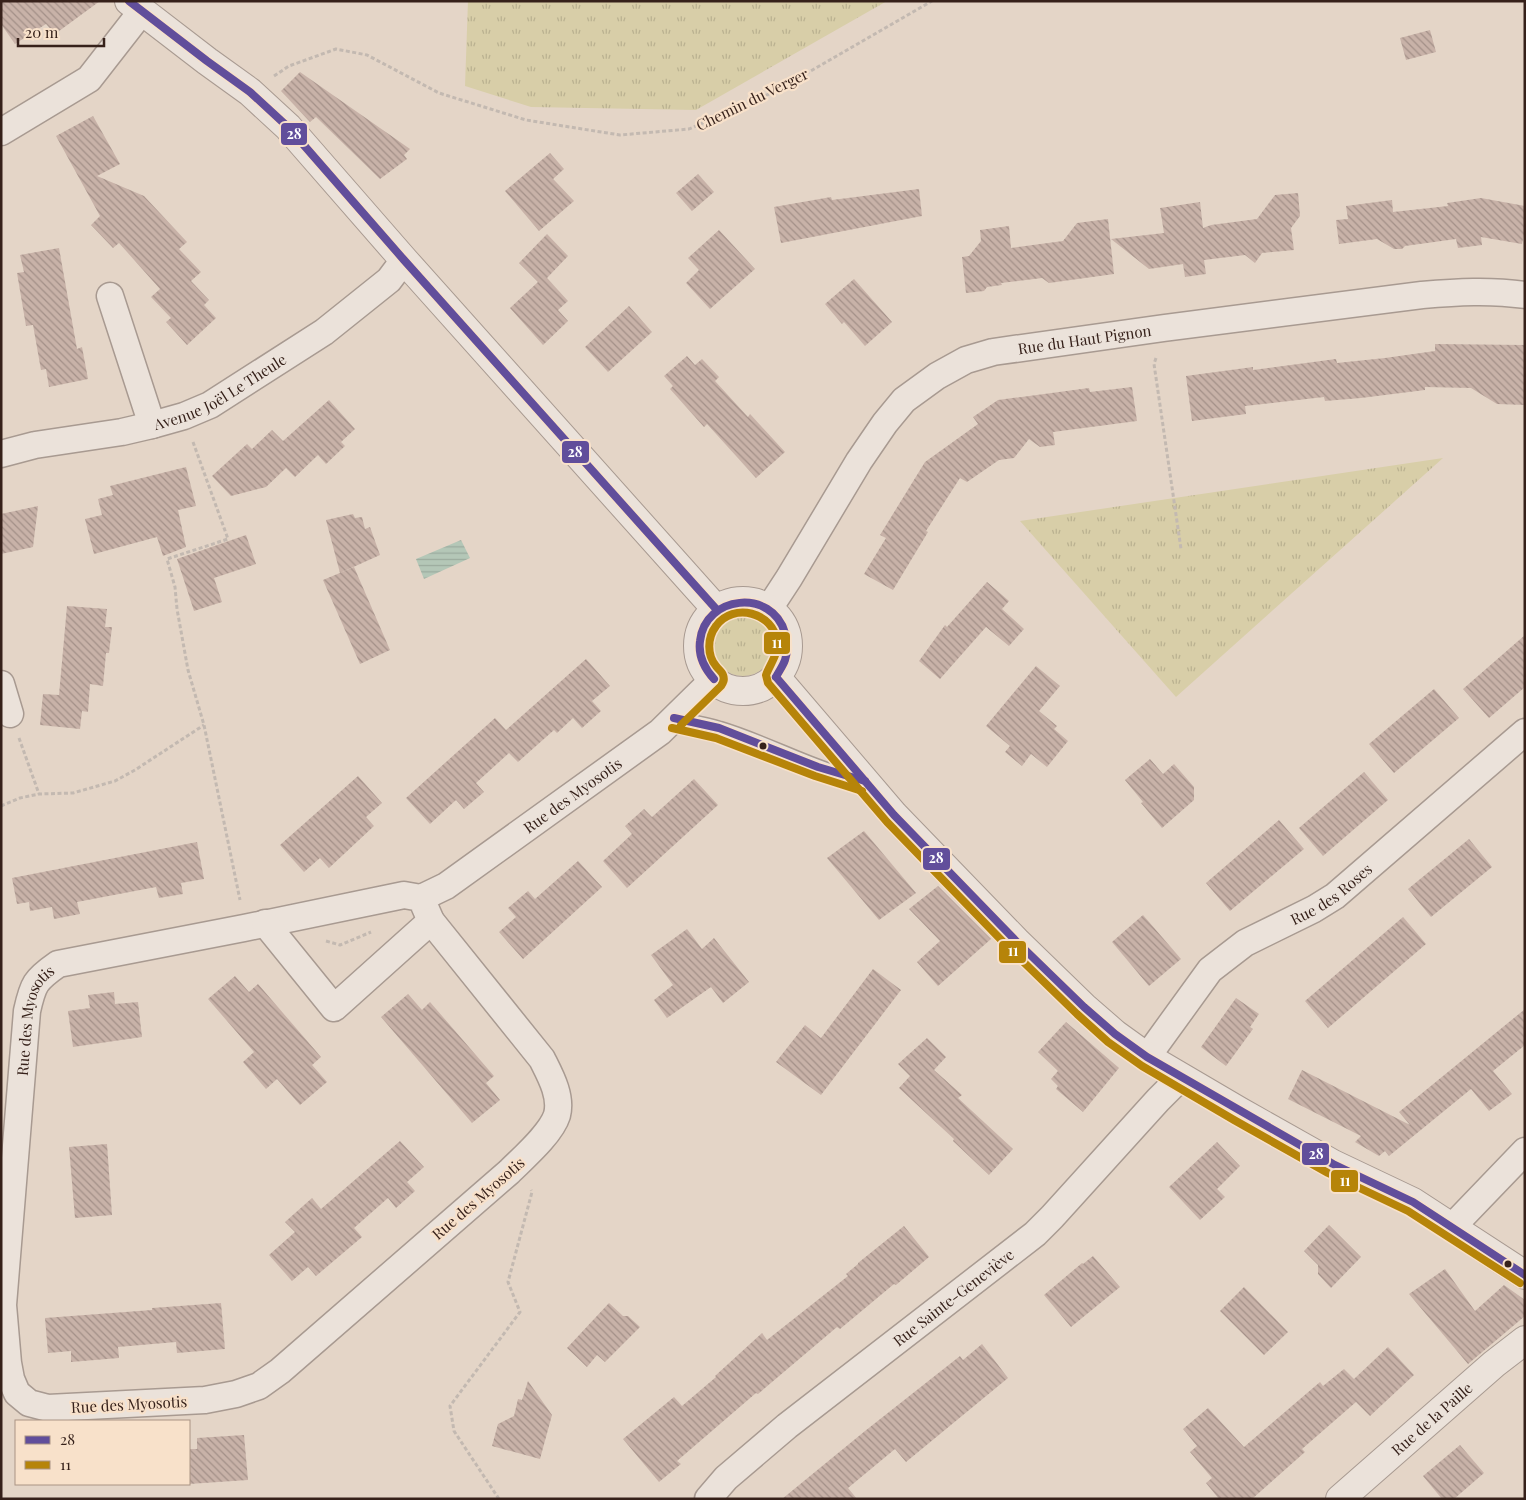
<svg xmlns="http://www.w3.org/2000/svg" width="1526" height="1500" viewBox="0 0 1526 1500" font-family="'Playfair Display',serif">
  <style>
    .grass { fill: url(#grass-tufts) }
    .water { fill: url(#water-rules) }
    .building { fill: url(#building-back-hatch) }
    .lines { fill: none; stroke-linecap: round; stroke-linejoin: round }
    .service-casing { stroke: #a89a91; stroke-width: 15 }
    .minor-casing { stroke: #a89a91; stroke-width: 29 }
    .tertiary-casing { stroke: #a89a91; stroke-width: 30 }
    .path { stroke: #c3b9b1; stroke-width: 3; stroke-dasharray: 4 2.5; stroke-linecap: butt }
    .service { stroke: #ebe2da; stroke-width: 12 }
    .minor { stroke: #ebe2da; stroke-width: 26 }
    .tertiary { stroke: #ebe2da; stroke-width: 28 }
    .bus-1-casing { stroke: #f8e1ca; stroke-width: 11 }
    .bus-2-casing { stroke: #f8e1ca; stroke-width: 11 }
    .bus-1 { stroke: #614e9b; stroke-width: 8 }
    .bus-2 { stroke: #b68409; stroke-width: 8 }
    .bus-dot { fill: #36211a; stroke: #f8e1ca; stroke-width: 2 }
    .labels { text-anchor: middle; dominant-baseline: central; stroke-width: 4.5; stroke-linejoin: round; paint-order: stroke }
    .street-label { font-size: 15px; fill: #36211a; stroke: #f8e1ca }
    .line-badge { stroke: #f8e1ca; stroke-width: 2 }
    .badge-label { font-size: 14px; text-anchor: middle; font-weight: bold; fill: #fff }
  </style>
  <defs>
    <pattern id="grass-tufts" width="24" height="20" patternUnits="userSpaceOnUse" patternTransform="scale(1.25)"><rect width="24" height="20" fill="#d8cea8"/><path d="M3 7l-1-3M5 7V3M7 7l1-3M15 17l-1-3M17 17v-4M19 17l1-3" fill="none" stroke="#bab190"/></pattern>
    <pattern id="water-rules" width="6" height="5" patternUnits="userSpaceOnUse" patternTransform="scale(1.25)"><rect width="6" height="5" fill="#b4c7b7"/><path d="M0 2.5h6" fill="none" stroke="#9bab9d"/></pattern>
    <pattern id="building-back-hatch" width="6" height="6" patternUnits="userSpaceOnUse" patternTransform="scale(1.25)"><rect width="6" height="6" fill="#c8b2a8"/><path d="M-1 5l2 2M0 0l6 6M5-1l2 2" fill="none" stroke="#a39088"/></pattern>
  </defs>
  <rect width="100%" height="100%" fill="#e4d5c7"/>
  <g class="grass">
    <polygon points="468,1 887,1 696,110 531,107 465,86"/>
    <polygon points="1443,458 1176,697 1020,521"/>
    <circle cx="743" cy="646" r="30"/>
  </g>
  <polygon class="water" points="461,540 470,558 424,579 416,559"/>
  <g class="building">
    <polygon points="1,1 100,1 55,34 46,24 15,44 1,24"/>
    <polygon points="1430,30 1436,52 1406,60 1400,38"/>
    <polygon points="300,72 410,149 404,155 407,159 380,179 316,117 310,122 281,91"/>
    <polygon points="93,116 120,164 97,176 144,196 187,242 179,249 201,272 191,281 209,300 204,305 216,318 187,345 166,322 171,318 151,297 160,289 119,243 113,248 91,225 100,216 56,136"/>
    <polygon points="550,153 564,169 553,179 574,201 539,231 505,191"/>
    <polygon points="698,174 714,192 692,211 676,193"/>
    <polygon points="919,189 922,216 781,243 774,207 831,197 832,200"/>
    <polygon points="1298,193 1300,216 1291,228 1294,250 1262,253 1255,263 1245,255 1204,260 1206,274 1185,277 1183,264 1149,269 1111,239 1164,233 1160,208 1200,202 1203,228 1211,225 1257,219 1275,195"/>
    <polygon points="1481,198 1525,206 1525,229 1522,244 1481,237 1482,245 1458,248 1456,239 1405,246 1402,249 1394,249 1377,239 1339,244 1336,220 1348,219 1346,206 1392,200 1393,212 1448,206 1447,203"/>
    <polygon points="1108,219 1114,274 1049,283 1042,278 1001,283 1002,285 987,287 984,291 966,293 962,257 969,256 981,241 980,230 1009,226 1011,248 1063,241 1077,223"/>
    <polygon points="719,230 755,269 710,309 686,283 699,270 688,258"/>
    <polygon points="547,234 568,256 547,278 568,301 558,310 568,321 543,345 510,308 538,282 519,263"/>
    <polygon points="59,248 77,349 82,347 88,379 49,387 46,369 41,370 33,325 26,326 17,273 24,272 20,255"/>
    <polygon points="854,279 892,322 865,346 844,322 842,324 825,304"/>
    <polygon points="629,306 652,332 608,372 585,347"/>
    <polygon points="1435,344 1525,345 1525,405 1497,404 1471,388 1425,387 1425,390 1361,398 1325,401 1324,397 1245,406 1246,414 1192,421 1186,376 1253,367 1253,370 1336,359 1337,363 1385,358 1435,351"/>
    <polygon points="687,356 695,365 702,359 719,377 715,381 748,417 750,414 785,452 756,478 707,424 704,427 670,389 673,386 664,376"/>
    <polygon points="1132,387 1137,421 1053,432 1055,445 1040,447 1029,439 1014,458 999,460 967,482 960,478 926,531 928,532 893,590 864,574 886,538 880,535 925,462 978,424 973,417 998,400 1089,388 1090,392"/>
    <polygon points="329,400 355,429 341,442 345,446 326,464 318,455 295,477 286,468 266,487 231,496 212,476 247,444 252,449 272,430 283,441"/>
    <polygon points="186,467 196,506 178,510 186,547 163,556 157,537 94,554 85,519 102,515 98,499 113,495 110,486"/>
    <polygon points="38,506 33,547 1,554 1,514"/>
    <polygon points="353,514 355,518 362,517 365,529 370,527 380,555 340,573 326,520"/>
    <polygon points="246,535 256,564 214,578 222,602 194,611 177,559"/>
    <polygon points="354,567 390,650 360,664 323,580"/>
    <polygon points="987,582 1009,601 1002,609 1024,629 1009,646 986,627 940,679 919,661 945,625 947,627"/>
    <polygon points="67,606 107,609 105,627 112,627 109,653 106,653 103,686 90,684 88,712 82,711 80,729 40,725 43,694 59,695"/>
    <polygon points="1525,635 1525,687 1489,718 1463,689"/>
    <polygon points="586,659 610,686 592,701 601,711 582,728 573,718 557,733 554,730 518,762 509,753 476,783 484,792 464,809 456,800 430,824 406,798 495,718 506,730"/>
    <polygon points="1036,666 1060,686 1039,711 1057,726 1054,729 1068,741 1047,767 1031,754 1022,766 1005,752 1010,746 986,726"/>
    <polygon points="1434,689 1459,718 1394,773 1369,744"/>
    <polygon points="1150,759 1163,774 1174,764 1194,787 1194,800 1162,828 1141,803 1143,802 1125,780"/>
    <polygon points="1364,772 1388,800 1323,856 1299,828"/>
    <polygon points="358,776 382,803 366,817 374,826 329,868 320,858 304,872 280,845"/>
    <polygon points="694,779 718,805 627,888 603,861 632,834 625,826 644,809 652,817"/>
    <polygon points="1279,820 1304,849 1230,911 1206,883"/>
    <polygon points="864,831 916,893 879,920 827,858"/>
    <polygon points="1469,839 1492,867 1431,917 1408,889"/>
    <polygon points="197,842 204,879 181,883 183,894 159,898 156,887 77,902 80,914 54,919 52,907 30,911 29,902 17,904 12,878"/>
    <polygon points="578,861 602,887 523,959 499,932 516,917 508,908 528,891 535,899"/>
    <polygon points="938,886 991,939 938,986 917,962 940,941 909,909"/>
    <polygon points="1143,915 1181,959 1149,986 1112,942"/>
    <polygon points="1403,917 1426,944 1328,1028 1305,1001"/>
    <polygon points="687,929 702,949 714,938 749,982 723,1003 711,987 667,1018 654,1000 673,985 651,955"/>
    <polygon points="873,969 901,990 821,1095 776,1062 805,1025 821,1038"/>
    <polygon points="235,976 249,992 258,984 321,1057 312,1065 327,1082 300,1105 277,1079 266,1089 243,1062 254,1052 208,999"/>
    <polygon points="114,992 115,1004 138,1002 142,1037 73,1047 68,1011 90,1008 88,995"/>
    <polygon points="408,994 422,1010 430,1002 494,1076 486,1083 500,1100 472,1123 381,1017"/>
    <polygon points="1236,998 1259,1014 1250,1027 1253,1029 1226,1066 1201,1047"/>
    <polygon points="1525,1009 1525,1045 1493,1071 1512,1094 1489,1111 1471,1089 1389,1156 1385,1151 1379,1156 1355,1142 1361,1136 1288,1099 1302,1070 1410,1125 1399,1112"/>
    <polygon points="1066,1022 1119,1068 1083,1112 1056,1089 1058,1086 1051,1079 1058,1071 1038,1052"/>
    <polygon points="927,1038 946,1057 934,1070 962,1095 958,1098 1013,1149 989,1175 953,1141 954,1139 899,1088 910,1076 898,1064"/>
    <polygon points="400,1141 424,1167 407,1182 415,1191 396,1208 388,1198 354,1228 362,1237 316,1276 308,1267 292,1281 269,1255 295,1232 285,1222 312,1198 321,1209"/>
    <polygon points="1217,1142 1240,1166 1217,1189 1225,1197 1200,1220 1169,1187"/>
    <polygon points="107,1144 112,1215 75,1218 69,1147"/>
    <polygon points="1329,1225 1361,1257 1331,1288 1318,1274 1318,1265 1304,1251"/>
    <polygon points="904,1226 929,1257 896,1285 894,1284 840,1329 837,1327 758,1394 756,1393 677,1461 681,1464 659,1482 623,1439 674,1397 682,1406 716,1377 715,1376 762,1333 767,1340 848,1276 846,1274 858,1264 858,1263"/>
    <polygon points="1093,1256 1120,1287 1071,1327 1044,1295 1082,1263 1083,1264"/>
    <polygon points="1445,1269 1475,1311 1504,1285 1525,1300 1525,1316 1468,1364 1409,1294"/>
    <polygon points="1244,1287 1288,1332 1264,1355 1220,1311"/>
    <polygon points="221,1303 225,1349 177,1353 176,1342 118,1347 119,1358 71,1362 71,1351 48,1353 45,1318 152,1310 152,1308"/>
    <polygon points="609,1303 623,1316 628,1316 640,1327 605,1362 597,1355 587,1367 567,1348"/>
    <polygon points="982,1344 1008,1378 906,1462 895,1449 848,1488 857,1499 782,1499 865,1431 960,1356 963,1360"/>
    <polygon points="1388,1347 1414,1375 1370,1416 1356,1402 1302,1449 1305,1452 1252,1499 1219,1499 1206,1483 1212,1478 1190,1452 1197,1446 1183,1429 1208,1408 1244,1447 1320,1382 1323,1386 1344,1369 1354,1379"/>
    <polygon points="528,1381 552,1415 540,1459 492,1446 498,1424 514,1416 518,1399 522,1400"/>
    <polygon points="244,1435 248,1480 189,1484 189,1449 197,1449 197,1438"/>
    <polygon points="1460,1445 1484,1473 1454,1499 1442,1499 1423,1476"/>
  </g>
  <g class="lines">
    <g class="service-casing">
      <path id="service" d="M674,718C689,721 705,723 720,728C767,742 810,767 858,779"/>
    </g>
    <g class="minor-casing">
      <g id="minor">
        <polyline points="1,132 89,79 142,11"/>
        <polyline points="110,296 152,425"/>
        <path id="s1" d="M1,454L35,445L122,432L152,425L184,416L210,405L324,332L389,280L404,260"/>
        <path id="s2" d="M768,610L789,578L859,461L885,423L904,400L937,376L966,360L993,352L1164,328L1422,295C1457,292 1490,290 1525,295"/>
        <polyline points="1,684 10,714"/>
        <path id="s3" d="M421,898L431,921L542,1059C550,1075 562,1096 557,1115C551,1134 523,1158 509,1172L280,1371L259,1386L236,1394L205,1400L48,1408L29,1403L17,1393L11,1379L8,1363L3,1305L27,1011C33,984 35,980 58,964L244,928L404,895L421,898L446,886L660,732L714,679"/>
        <polyline points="265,923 334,1008 431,921"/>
        <path id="s4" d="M1147,1057L1210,970L1245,943L1314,909L1335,896L1525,732"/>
        <polyline points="1452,1227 1525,1151"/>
        <path id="s5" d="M708,1499L726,1478L787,1426L1035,1234L1052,1217L1158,1100L1180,1078"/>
      </g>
    </g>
    <g class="tertiary-casing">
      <g id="tertiary">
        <polyline points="129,1 207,61 250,92 288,127 404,260 717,610"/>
        <circle cx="743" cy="646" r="45"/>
        <polyline points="776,677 894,815 1016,941 1084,1007 1115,1034 1147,1057 1239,1111 1333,1164 1413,1202 1525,1275"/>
        <path id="s6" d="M1340,1499L1494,1364L1525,1340"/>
      </g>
    </g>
    <g class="path">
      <polyline points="274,76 289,66 336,49 367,55 439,93 526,120 620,135 689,129 776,91 932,1"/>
      <polyline points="1156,358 1154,364 1181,549"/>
      <polyline points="193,442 228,539 167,559 175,587 177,609 188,670 204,725 240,900"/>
      <polyline points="19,738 39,794"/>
      <polyline points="1,806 20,798 39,794 73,793 115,781 135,770 204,725"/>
      <polyline points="326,941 340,945 371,932"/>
      <polyline points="499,1499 454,1431 450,1406 520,1312 508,1282 532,1192 531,1190"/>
    </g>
    <use href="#service" class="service"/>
    <use href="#minor" class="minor"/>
    <use href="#tertiary" class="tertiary"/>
    <g class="bus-1-casing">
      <g id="bus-1">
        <polyline points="129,1 207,61 250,92 288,127 404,260 717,610"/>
        <polyline points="776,677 894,815 1016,941 1084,1007 1115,1034 1147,1057 1333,1164 1413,1202 1525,1275"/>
        <path d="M714,679C704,668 698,656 700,641C705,595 772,588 785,633C787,642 788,652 785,660C783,666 779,671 776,677"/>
        <polyline points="674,718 719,728 818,767 865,781"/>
      </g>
    </g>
    <g class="bus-2-casing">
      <g id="bus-2">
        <path d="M681,725L721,686C723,683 725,680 723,675C722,672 718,669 716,666C707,655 707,638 716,626C733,602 774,612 777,642C778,655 770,664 766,675L768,683L887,822L1009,948L1077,1014L1108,1042L1142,1066L1234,1120L1328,1173L1408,1211L1520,1283"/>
        <polyline points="672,728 716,738 815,776 862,791"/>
      </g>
    </g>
    <use href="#bus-1" class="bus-1"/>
    <use href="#bus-2" class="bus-2"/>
  </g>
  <g class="bus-dot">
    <circle cx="763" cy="746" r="4.5"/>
    <circle cx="1508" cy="1264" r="4.5"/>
  </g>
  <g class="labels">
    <g class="street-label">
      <text transform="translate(752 99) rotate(-26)">Chemin du Verger</text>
      <text stroke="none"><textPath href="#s2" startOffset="445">Rue du Haut Pignon</textPath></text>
      <text stroke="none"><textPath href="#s1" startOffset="230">Avenue Joël Le Theule</textPath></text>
      <text stroke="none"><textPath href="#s3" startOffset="1911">Rue des Myosotis</textPath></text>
      <text stroke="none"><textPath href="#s4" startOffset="251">Rue des Roses</textPath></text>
      <text stroke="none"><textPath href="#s3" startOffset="1292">Rue des Myosotis</textPath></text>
      <text transform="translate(478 1198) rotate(-41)">Rue des Myosotis</text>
      <text stroke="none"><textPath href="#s5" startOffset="318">Rue Sainte-Geneviève</textPath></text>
      <text transform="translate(129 1404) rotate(-3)">Rue des Myosotis</text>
      <text stroke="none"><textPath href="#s6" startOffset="122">Rue de la Paille</textPath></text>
    </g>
  </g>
  <g class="line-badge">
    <rect x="280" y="122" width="28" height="24" rx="5" fill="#614e9b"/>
    <rect x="561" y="440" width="29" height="24" rx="5" fill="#614e9b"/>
    <rect x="763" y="631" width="28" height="24" rx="5" fill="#b68409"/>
    <rect x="922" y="847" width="29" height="24" rx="5" fill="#614e9b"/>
    <rect x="998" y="940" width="29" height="24" rx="5" fill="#b68409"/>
    <rect x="1301" y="1142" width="29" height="24" rx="5" fill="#614e9b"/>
    <rect x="1330" y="1169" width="29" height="24" rx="5" fill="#b68409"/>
  </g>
  <g class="badge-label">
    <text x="294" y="139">28</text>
    <text x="575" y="457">28</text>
    <text x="777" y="648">11</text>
    <text x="936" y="863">28</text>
    <text x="1013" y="956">11</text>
    <text x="1316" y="1159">28</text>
    <text x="1345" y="1186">11</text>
  </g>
  <rect width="1526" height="1500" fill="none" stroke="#36211a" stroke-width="5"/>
  <rect x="15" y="1420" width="175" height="65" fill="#f8e1ca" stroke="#aa9484"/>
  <rect x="25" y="1436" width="25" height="8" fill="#614e9b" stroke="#aa9484"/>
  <text x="60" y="1445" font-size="15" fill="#36211a">28</text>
  <rect x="25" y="1461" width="25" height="8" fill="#b68409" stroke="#aa9484"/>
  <text x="60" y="1470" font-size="15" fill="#36211a">11</text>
  <path d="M18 38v8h86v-8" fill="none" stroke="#36211a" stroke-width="2.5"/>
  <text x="25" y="38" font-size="15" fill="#36211a" stroke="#f8e1ca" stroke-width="4" paint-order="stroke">20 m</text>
</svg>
